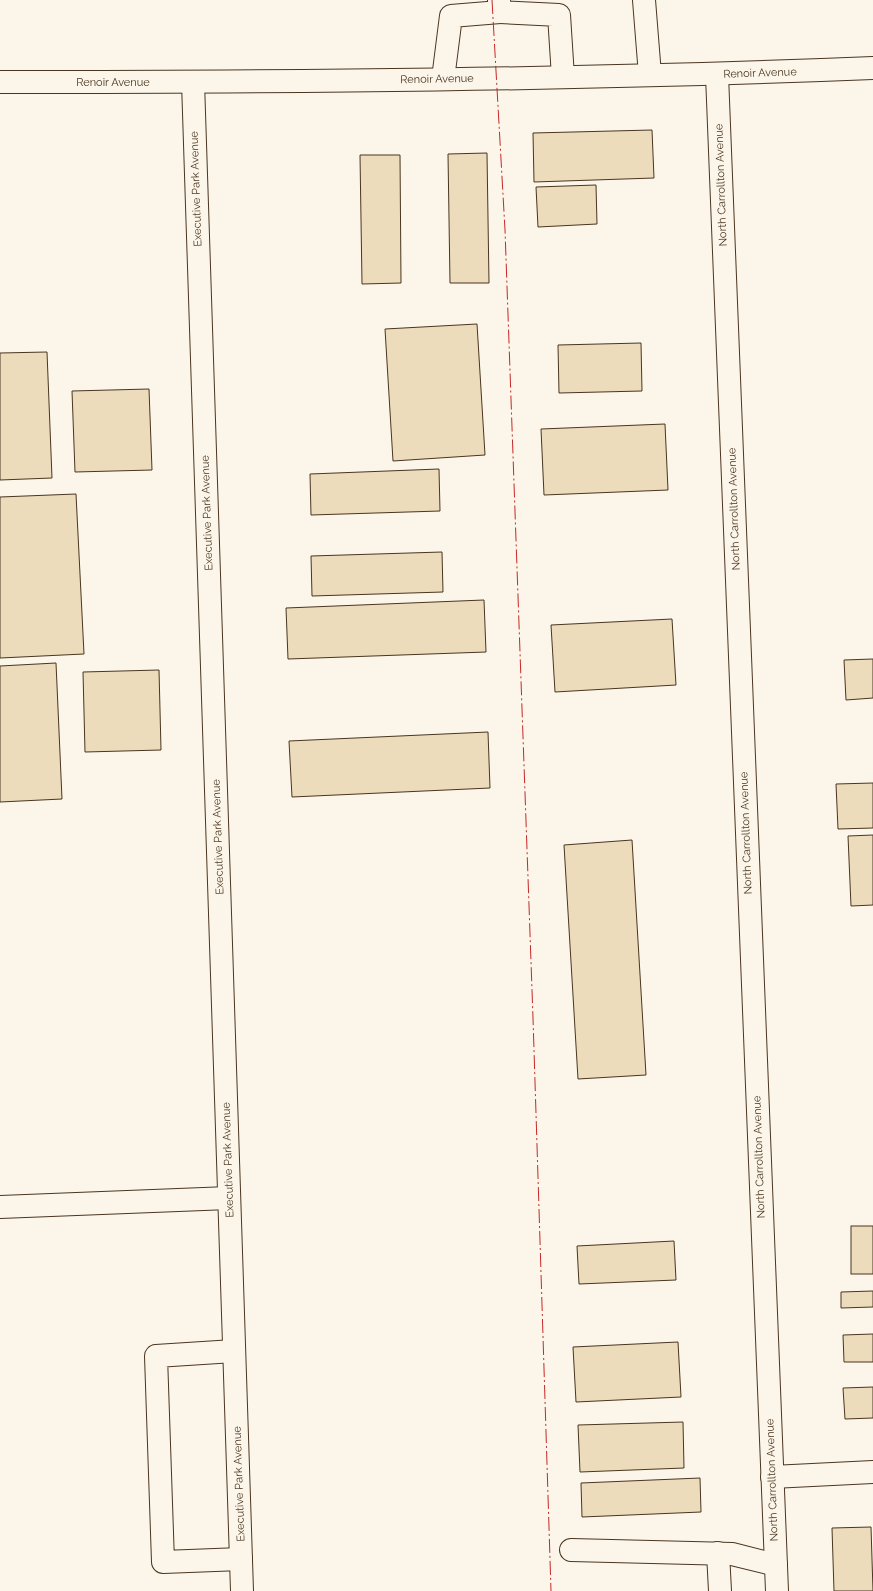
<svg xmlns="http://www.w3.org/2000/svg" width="873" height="1591" viewBox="0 0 873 1591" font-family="Raleway,sans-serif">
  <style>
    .building { fill: #ecdcbc; stroke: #4a3520 }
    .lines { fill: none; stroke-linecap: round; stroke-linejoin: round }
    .minor-casing { stroke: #4a3520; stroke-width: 24 }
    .minor { stroke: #fbf6e9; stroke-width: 22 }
    .power { stroke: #c62828; stroke-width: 1; stroke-dasharray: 14 3 2 3; stroke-linecap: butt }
    .labels { text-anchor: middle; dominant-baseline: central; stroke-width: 3; stroke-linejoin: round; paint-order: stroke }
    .street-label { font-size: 11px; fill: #4a3520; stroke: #fbf6e9 }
  </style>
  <rect width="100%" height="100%" fill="#fbf6e9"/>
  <g class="building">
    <polygon points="652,130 654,178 534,182 533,133"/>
    <polygon points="487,153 489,283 450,283 448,154"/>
    <polygon points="360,155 400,155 401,283 362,284"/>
    <polygon points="596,185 597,224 538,227 536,187"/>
    <polygon points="477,324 485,455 393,461 385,329"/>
    <polygon points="641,343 642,391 559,393 558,345"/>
    <polygon points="47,352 52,478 0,480 0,353"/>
    <polygon points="149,389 152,470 75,472 72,391"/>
    <polygon points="665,424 668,490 544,495 541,429"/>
    <polygon points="439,469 440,511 311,515 310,474"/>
    <polygon points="76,494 84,654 0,658 0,497"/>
    <polygon points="442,552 443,592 312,596 311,556"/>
    <polygon points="484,600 486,652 288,659 286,608"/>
    <polygon points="672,619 676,685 555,692 551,625"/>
    <polygon points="873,659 873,698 846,700 844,660"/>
    <polygon points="56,663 62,799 0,802 0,666"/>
    <polygon points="159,670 161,750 85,752 83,672"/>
    <polygon points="488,732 490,788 292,797 289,741"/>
    <polygon points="873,783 873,828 838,829 836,784"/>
    <polygon points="873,835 873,905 851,906 848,836"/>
    <polygon points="632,840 646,1075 578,1079 564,845"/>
    <rect x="851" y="1226" width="22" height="48"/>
    <polygon points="674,1241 676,1280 579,1284 577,1246"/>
    <polygon points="873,1291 873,1307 841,1308 841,1292"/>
    <polygon points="873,1334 873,1362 844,1362 843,1335"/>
    <polygon points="678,1342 681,1397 576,1402 573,1347"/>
    <polygon points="873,1387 873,1418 845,1419 843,1388"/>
    <polygon points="683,1422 684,1468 580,1472 578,1425"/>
    <polygon points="700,1478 701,1512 582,1517 581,1483"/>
    <polygon points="871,1527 873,1591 834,1591 832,1528"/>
  </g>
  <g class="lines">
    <g class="minor-casing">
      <g id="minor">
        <polyline points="499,0 500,12 559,15 563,77"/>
        <polyline points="644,0 650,75"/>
        <polyline points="717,75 777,1591"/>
        <polyline points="443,79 451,16 500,12"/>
        <path d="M0,82C291,82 582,80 873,68"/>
        <polyline points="193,82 242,1591"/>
        <polyline points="0,1207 229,1198"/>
        <polyline points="234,1351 156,1356 163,1562 241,1559"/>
        <polyline points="772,1477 873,1472"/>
        <polyline points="571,1550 732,1554 776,1565"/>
        <polyline points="718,1553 720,1591"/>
      </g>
    </g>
    <use href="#minor" class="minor"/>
    <polyline class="power" points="492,0 505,230 533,1018 551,1591"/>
  </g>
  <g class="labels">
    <g class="street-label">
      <text transform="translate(760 73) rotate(-2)">Renoir Avenue</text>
      <text transform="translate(437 79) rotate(-1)">Renoir Avenue</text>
      <text x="113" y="82">Renoir Avenue</text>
      <text transform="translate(721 185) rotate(-92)">North Carrollton Avenue</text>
      <text transform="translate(196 189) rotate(-92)">Executive Park Avenue</text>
      <text transform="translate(734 509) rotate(-92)">North Carrollton Avenue</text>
      <text transform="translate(207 513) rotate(-92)">Executive Park Avenue</text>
      <text transform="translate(746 833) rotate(-92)">North Carrollton Avenue</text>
      <text transform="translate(218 837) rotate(-92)">Executive Park Avenue</text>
      <text transform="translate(759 1157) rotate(-92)">North Carrollton Avenue</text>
      <text transform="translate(228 1160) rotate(-92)">Executive Park Avenue</text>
      <text transform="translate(772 1480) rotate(-92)">North Carrollton Avenue</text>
      <text transform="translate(239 1484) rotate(-92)">Executive Park Avenue</text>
    </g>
  </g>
</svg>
